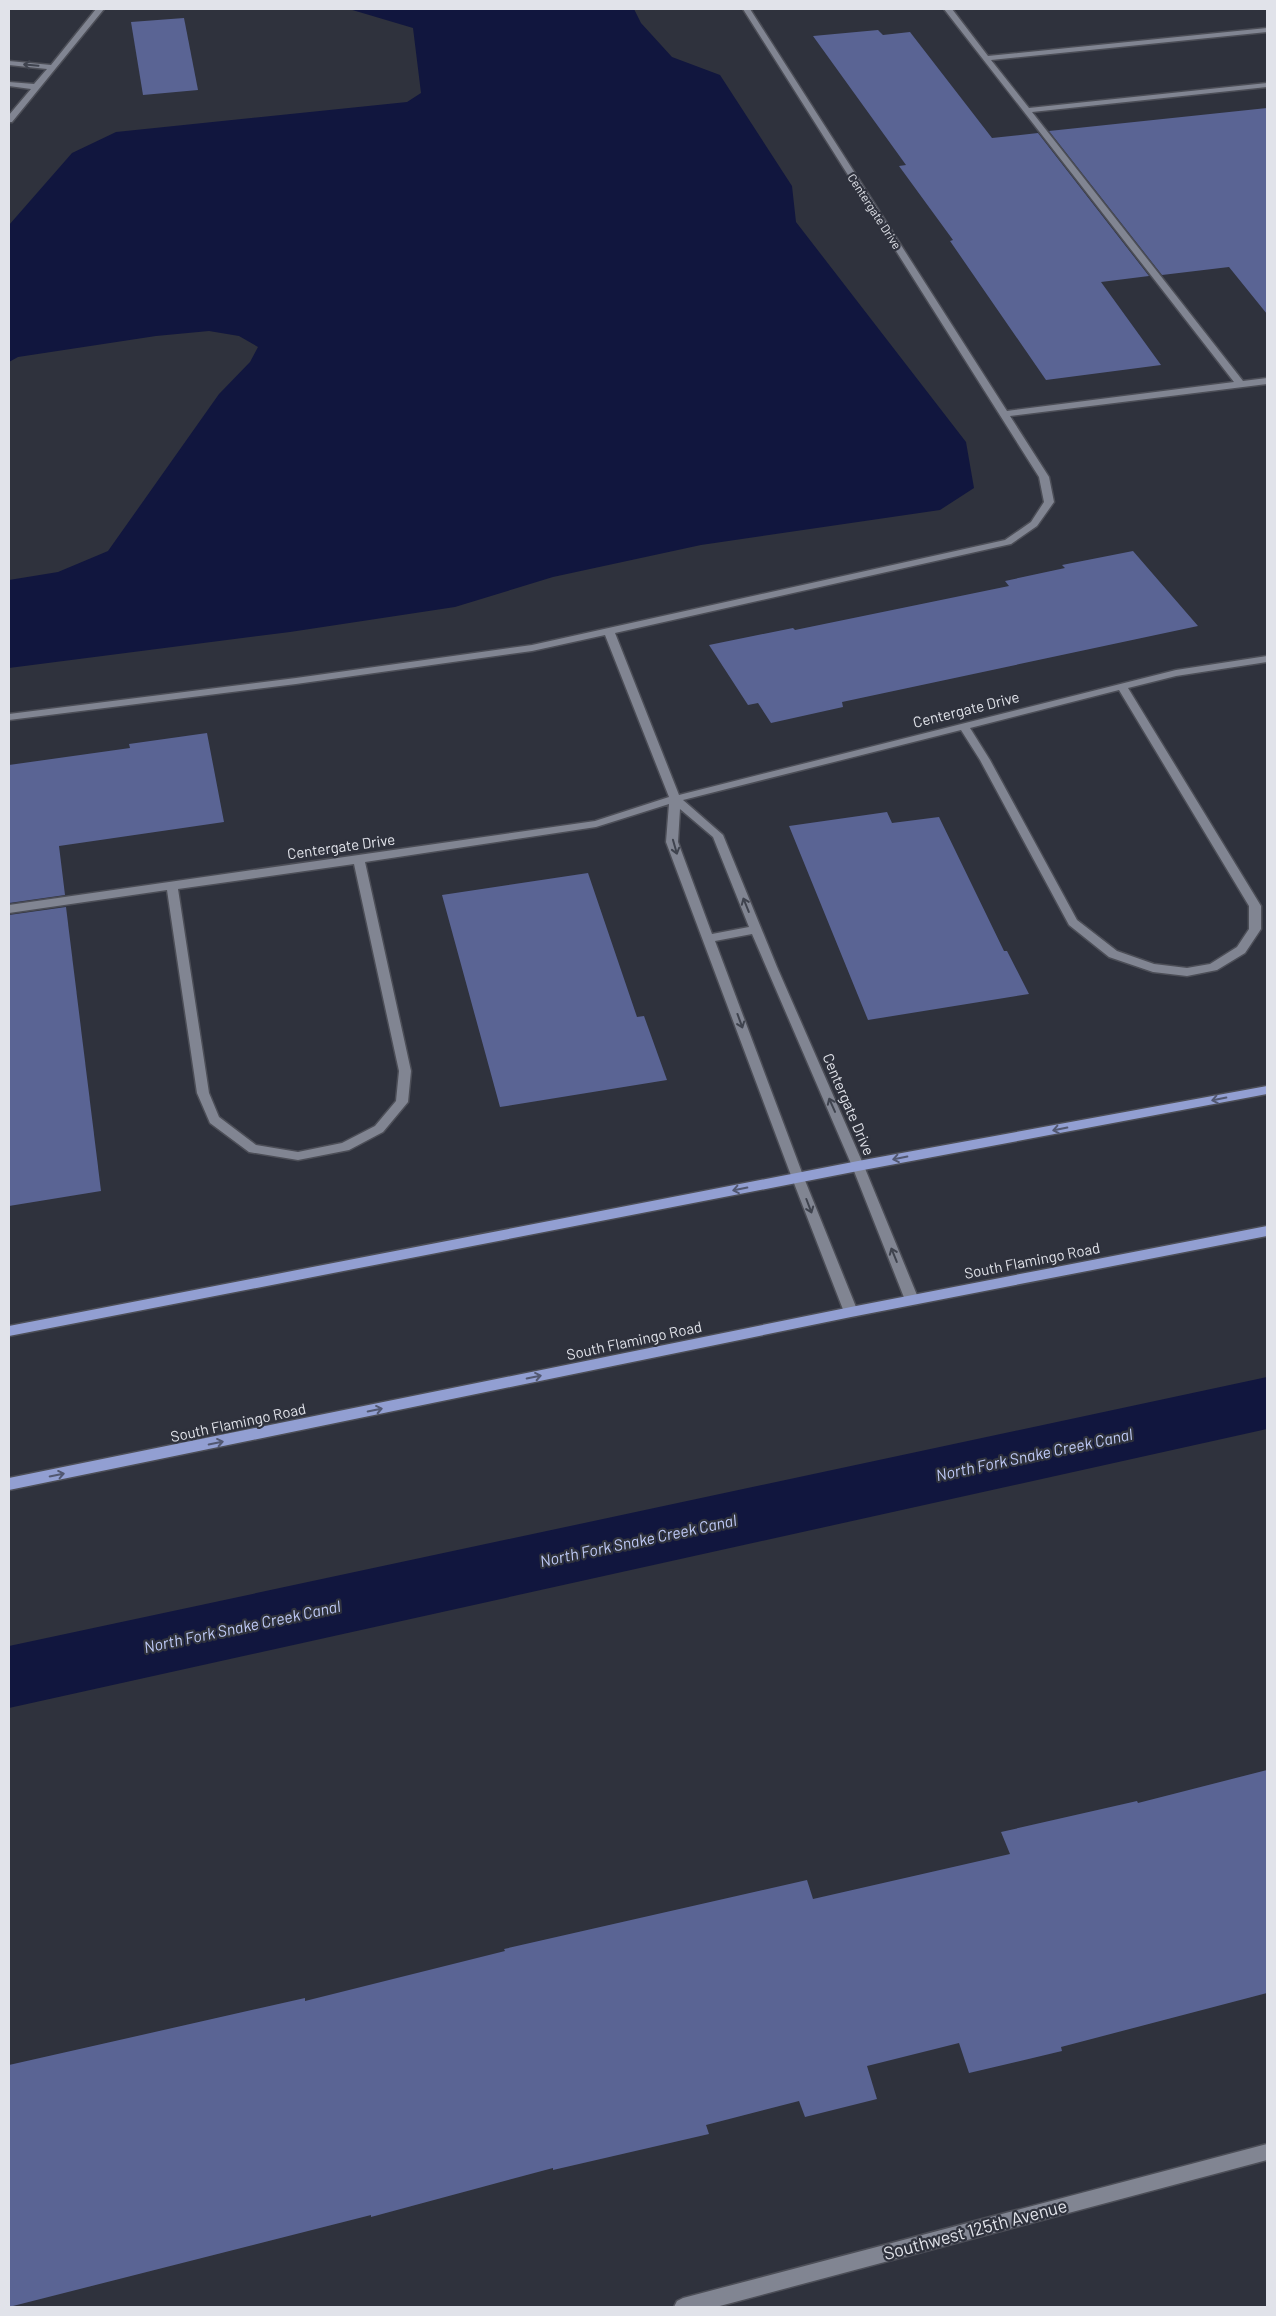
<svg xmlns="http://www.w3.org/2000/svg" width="1276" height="2316" viewBox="0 0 1276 2316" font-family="Barlow,sans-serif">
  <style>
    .water { fill: #11163e }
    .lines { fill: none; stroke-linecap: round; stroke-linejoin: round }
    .canal { fill: #11163e; fill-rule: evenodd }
    .building { fill: #5a6494 }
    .minor-casing { stroke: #4c4e57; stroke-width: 3 }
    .major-casing { stroke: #4c4e57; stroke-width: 3 }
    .minor { fill: #818592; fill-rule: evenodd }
    .major { fill: #929fd2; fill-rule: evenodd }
    .oneway { stroke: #3f434e }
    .oneway2 { stroke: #525871 }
    .labels { text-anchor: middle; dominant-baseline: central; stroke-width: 4.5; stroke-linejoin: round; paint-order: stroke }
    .far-street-label { font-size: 12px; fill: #e1e3ea; stroke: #2f323d }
    .street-label { font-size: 15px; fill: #e1e3ea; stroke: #2f323d }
    .water-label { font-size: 16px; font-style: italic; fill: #bfcaf7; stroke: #2f323d }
    .near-street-label { font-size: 18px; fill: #e1e3ea; stroke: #2f323d }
  </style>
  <rect width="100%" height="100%" fill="#2f323d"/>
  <polygon class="water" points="349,9 634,9 641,23 672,57 720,75 792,186 796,222 966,442 974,488 940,510 701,545 553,577 455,607 290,632 9,668 9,580 58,572 108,551 219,394 250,362 258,347 239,336 209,331 156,336 18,357 9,362 9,225 72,153 116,132 407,102 421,93 413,28"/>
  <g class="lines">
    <polygon class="canal" points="1267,1377 1267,1429 9,1708 9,1646"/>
  </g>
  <g class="building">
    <polygon points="184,18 198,90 143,95 131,22"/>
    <polygon points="878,30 883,35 910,32 992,138 1038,133 1149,276 1101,282 1161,365 1046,380 950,241 953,240 899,166 906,165 813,36"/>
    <polygon points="1267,108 1267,314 1229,267 1162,275 1049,131"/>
    <polygon points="1133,551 1198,626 842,702 843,707 771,723 758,703 748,705 709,645 793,628 795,630 1009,586 1005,581 1065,568 1062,565"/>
    <polygon points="207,733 224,822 59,846 65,895 9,903 9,765 130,748 129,744"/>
    <polygon points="887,812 892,823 939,817 1004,951 1007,951 1029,994 868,1020 789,826"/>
    <polygon points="588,873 637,1017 644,1016 667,1080 500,1107 442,895"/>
    <polygon points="66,907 101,1191 9,1206 9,915"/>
    <polygon points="1267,1770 1267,1993 1061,2047 1062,2051 969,2073 959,2043 867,2066 877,2099 805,2117 799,2101 706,2125 709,2134 553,2170 553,2168 371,2217 371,2215 9,2307 9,2065 305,1998 305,2001 505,1951 504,1949 807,1880 813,1899 1010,1854 1001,1832 1137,1801 1138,1803"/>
  </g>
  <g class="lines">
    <g class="minor-casing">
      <g id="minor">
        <polygon points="96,9 104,9 12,122 9,122 9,115 31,89 9,86 9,82 34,84 47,69 9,65 9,61 51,65"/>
        <path d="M743,9H750L1007,411L1234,382L944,9H952L988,56L1267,28V32L991,60L1029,108L1267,83V87L1032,112L1243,381L1267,378V384L1010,416L1049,477L1054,502L1037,526L1011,544L615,633L679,795L1176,670L1267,656V662L1176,676L1128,688L1261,906V929L1245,953L1217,970L1187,976L1153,972L1109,957L1069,925L980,760L961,730L683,800L723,835L777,967L864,1166L919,1300L917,1304H907L905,1300L852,1166L752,934L715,941L804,1178L858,1312L856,1316H846L844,1312L792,1178L666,842L669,804L596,827L365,862L411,1071L408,1102L383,1132L349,1150L298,1160L249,1152L210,1123L197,1093L167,890L9,913V905L595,821L669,797L605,635L532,651L296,684L9,720V714L296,678L532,645L1005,540L1031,522L1044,502L1039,477ZM1119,690L1249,906V929L1237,947L1210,964L1187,968L1154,964L1117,951L1077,920L990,760L970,728ZM680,809L713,837L749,927L712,934L678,842ZM354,864L399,1071L396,1101L375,1126L342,1143L298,1152L256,1145L219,1117L209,1093L178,889Z"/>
        <polygon points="1267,2144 1267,2160 716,2307 674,2307 677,2301 683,2298"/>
      </g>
    </g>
    <g class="major-casing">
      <g id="major">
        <polygon points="1267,1086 1267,1094 858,1171 9,1336 9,1326 858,1161"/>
        <polygon points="1267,1226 1267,1236 851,1317 9,1490 9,1478 851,1307"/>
      </g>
    </g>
    <use href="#minor" class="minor"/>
    <use href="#major" class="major"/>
  </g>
  <defs><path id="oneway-shaft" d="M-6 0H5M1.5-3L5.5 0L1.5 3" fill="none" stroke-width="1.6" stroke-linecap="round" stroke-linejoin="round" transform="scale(1.25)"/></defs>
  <g class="oneway">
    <use href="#oneway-shaft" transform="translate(31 65) rotate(-175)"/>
    <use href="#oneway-shaft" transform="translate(675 847) rotate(74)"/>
    <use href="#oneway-shaft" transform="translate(746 905) rotate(-112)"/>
    <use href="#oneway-shaft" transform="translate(740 1021) rotate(70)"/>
    <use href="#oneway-shaft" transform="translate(832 1105) rotate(-114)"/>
    <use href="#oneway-shaft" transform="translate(809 1206) rotate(69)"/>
    <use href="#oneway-shaft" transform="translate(894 1255) rotate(-112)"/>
  </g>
  <g class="oneway2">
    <use href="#oneway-shaft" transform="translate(1219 1099) rotate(169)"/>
    <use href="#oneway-shaft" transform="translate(1060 1129) rotate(169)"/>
    <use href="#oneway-shaft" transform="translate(900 1158) rotate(169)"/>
    <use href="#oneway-shaft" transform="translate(740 1189) rotate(169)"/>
    <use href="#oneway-shaft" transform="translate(534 1377) rotate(-12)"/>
    <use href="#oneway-shaft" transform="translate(375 1410) rotate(-12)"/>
    <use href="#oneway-shaft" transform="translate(216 1443) rotate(-12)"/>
    <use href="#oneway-shaft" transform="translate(57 1475) rotate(-11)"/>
  </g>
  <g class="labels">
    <g class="far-street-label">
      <text transform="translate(875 211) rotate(57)">Centergate Drive</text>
    </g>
    <g class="street-label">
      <text transform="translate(966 709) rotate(-14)">Centergate Drive</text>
      <text transform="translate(341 846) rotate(-8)">Centergate Drive</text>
      <text transform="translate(849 1104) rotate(67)">Centergate Drive</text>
      <text transform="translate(1032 1260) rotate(-11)">South Flamingo Road</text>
      <text transform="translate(634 1340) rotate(-12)">South Flamingo Road</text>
      <text transform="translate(238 1422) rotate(-12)">South Flamingo Road</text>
    </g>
    <g class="water-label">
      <text transform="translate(1034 1454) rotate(-12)">North Fork Snake Creek Canal</text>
      <text transform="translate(638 1540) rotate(-12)">North Fork Snake Creek Canal</text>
      <text transform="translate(242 1626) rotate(-12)">North Fork Snake Creek Canal</text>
    </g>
    <g class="near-street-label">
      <text transform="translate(975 2229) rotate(-15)">Southwest 125th Avenue</text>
    </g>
  </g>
  <rect width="1276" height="2316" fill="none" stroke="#e1e3ea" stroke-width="20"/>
</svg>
